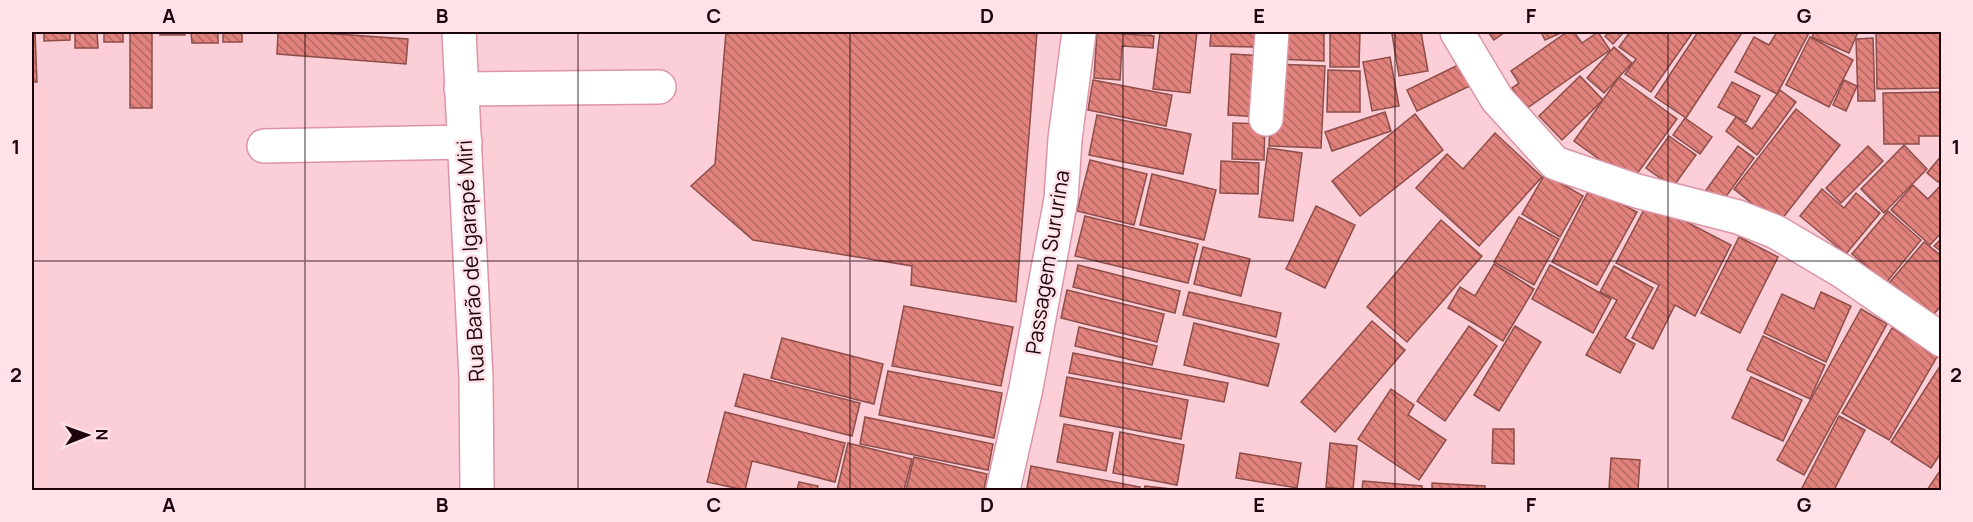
<svg xmlns="http://www.w3.org/2000/svg" width="1973" height="522" viewBox="0 0 1973 522" font-family="Manrope,sans-serif">
  <style>
    .building { fill: url(#building-back-hatch); stroke: #8d4e4a; stroke-width: 1.5 }
    .lines { fill: none; stroke-linecap: round; stroke-linejoin: round }
    .minor-casing { stroke: #db95a6; stroke-width: 36 }
    .major-casing { stroke: #db95a6; stroke-width: 36 }
    .minor { stroke: #fff; stroke-width: 33 }
    .major { stroke: #fff; stroke-width: 33 }
    .grid { fill: none; stroke: #1c050c; stroke-width: 1.5; stroke-opacity: 0.55 }
    .labels { text-anchor: middle; dominant-baseline: central; stroke-width: 5; stroke-linejoin: round; paint-order: stroke }
    .street-label { font-size: 21px; fill: #1c050c; stroke: #ffe1e7 }
    .neatline { fill: none; stroke: #1c050c; stroke-width: 2 }
    .grid-label { font-size: 20px; text-anchor: middle; font-weight: bold; fill: #1c050c }
  </style>
  <defs>
    <pattern id="building-back-hatch" width="6" height="6" patternUnits="userSpaceOnUse" patternTransform="scale(1.5)"><rect width="6" height="6" fill="#e1827c"/><path d="M-1 5l2 2M0 0l6 6M5-1l2 2" fill="none" stroke="#b66864"/></pattern>
  </defs>
  <rect width="100%" height="100%" fill="#fccfd8"/>
  <g class="building">
    <polygon points="32,32 35,32 37,82 32,82"/>
    <polygon points="44,32 70,32 70,40 44,41"/>
    <polygon points="75,32 97,32 98,48 75,48"/>
    <rect x="104" y="32" width="19" height="10"/>
    <rect x="130" y="32" width="22" height="76"/>
    <rect x="160" y="32" width="25" height="3"/>
    <polygon points="191,32 218,32 218,43 192,43"/>
    <rect x="223" y="32" width="19" height="10"/>
    <polygon points="278,32 307,32 408,39 406,64 277,54"/>
    <polygon points="726,32 1037,32 1016,302 911,285 912,266 753,240 691,186 715,164"/>
    <polygon points="1097,32 1154,36 1153,48 1122,46 1120,80 1094,78"/>
    <polygon points="1123,32 1151,32 1151,34"/>
    <polygon points="1160,32 1197,32 1190,93 1153,89"/>
    <polygon points="1211,32 1255,32 1254,47 1210,46"/>
    <polygon points="1276,32 1324,32 1324,61 1275,59"/>
    <polygon points="1330,32 1360,32 1359,67 1330,67"/>
    <polygon points="1404,32 1421,32 1428,71 1399,76 1392,34"/>
    <polygon points="1488,32 1505,32 1494,40"/>
    <polygon points="1541,32 1563,32 1545,40"/>
    <polygon points="1567,32 1574,32 1582,43 1598,32 1610,50 1526,109 1512,88 1519,83 1511,71"/>
    <polygon points="1610,32 1624,32 1613,44 1605,36"/>
    <polygon points="1630,32 1693,32 1651,92 1625,74 1636,59 1619,47"/>
    <polygon points="1698,32 1739,32 1742,33 1686,118 1655,97"/>
    <polygon points="1777,32 1805,32 1809,33 1777,94 1735,72 1754,37 1769,45"/>
    <polygon points="1814,32 1858,32 1849,53 1812,37"/>
    <polygon points="1876,32 1942,32 1942,88 1877,89"/>
    <polygon points="1810,37 1853,60 1829,107 1786,85"/>
    <polygon points="1873,38 1875,101 1858,101 1856,39"/>
    <polygon points="1614,47 1632,63 1604,93 1587,78"/>
    <polygon points="1231,54 1265,56 1262,117 1228,115"/>
    <polygon points="1390,57 1399,106 1372,111 1363,62"/>
    <polygon points="1273,64 1325,66 1321,148 1269,146"/>
    <polygon points="1460,64 1470,86 1417,111 1407,90"/>
    <polygon points="1328,70 1360,71 1360,112 1327,112"/>
    <polygon points="1580,76 1603,100 1562,140 1539,116"/>
    <polygon points="1619,77 1677,119 1631,182 1574,141"/>
    <polygon points="1093,80 1172,95 1166,126 1088,110"/>
    <polygon points="1844,80 1857,86 1846,111 1833,105"/>
    <polygon points="1732,82 1760,96 1746,122 1718,107"/>
    <polygon points="1780,90 1796,102 1757,155 1726,131 1736,117 1752,129"/>
    <polygon points="1941,92 1942,136 1919,136 1919,144 1884,144 1883,93"/>
    <polygon points="1796,109 1840,145 1778,224 1734,189"/>
    <polygon points="1385,112 1391,131 1332,151 1325,132"/>
    <polygon points="1415,114 1443,150 1360,216 1332,181"/>
    <polygon points="1097,115 1191,134 1183,174 1089,155"/>
    <polygon points="1685,118 1712,137 1700,154 1673,135"/>
    <polygon points="1233,123 1265,124 1264,160 1232,159"/>
    <polygon points="1495,133 1542,177 1479,246 1416,188 1447,154 1463,169"/>
    <polygon points="1669,136 1696,155 1673,187 1646,168"/>
    <polygon points="1904,145 1927,169 1884,213 1861,189"/>
    <polygon points="1738,146 1754,158 1722,202 1706,190"/>
    <polygon points="1868,146 1883,161 1841,203 1826,188"/>
    <polygon points="1268,148 1302,153 1293,221 1259,217"/>
    <polygon points="1942,155 1942,178 1938,182 1927,173"/>
    <polygon points="1090,160 1147,174 1134,225 1077,211"/>
    <polygon points="1221,161 1259,163 1258,194 1220,193"/>
    <polygon points="1152,174 1216,190 1204,240 1140,225"/>
    <polygon points="1545,174 1583,196 1560,237 1522,214"/>
    <polygon points="1942,184 1942,232 1930,245 1891,210 1913,185 1928,199"/>
    <polygon points="1590,188 1637,212 1597,285 1552,262"/>
    <polygon points="1822,189 1844,208 1856,193 1880,213 1846,254 1800,216"/>
    <polygon points="1648,202 1731,245 1695,316 1675,305 1653,349 1632,338 1659,285 1616,263"/>
    <polygon points="1316,206 1355,225 1325,288 1286,269"/>
    <polygon points="1888,211 1921,240 1886,283 1852,254"/>
    <polygon points="1085,216 1198,244 1188,283 1075,256"/>
    <polygon points="1519,217 1559,239 1534,285 1494,262"/>
    <polygon points="1441,220 1482,256 1407,342 1367,307"/>
    <polygon points="1739,237 1778,257 1740,333 1701,313"/>
    <polygon points="1942,238 1942,252 1934,246"/>
    <polygon points="1924,242 1942,256 1942,305 1930,318 1889,283"/>
    <polygon points="1203,247 1250,259 1241,296 1194,284"/>
    <polygon points="1494,264 1534,289 1503,341 1448,308 1460,287 1475,296"/>
    <polygon points="1078,265 1180,291 1175,313 1073,287"/>
    <polygon points="1550,265 1611,299 1593,333 1532,299"/>
    <polygon points="1614,266 1653,288 1625,338 1635,344 1620,373 1586,355 1617,300 1600,292"/>
    <polygon points="1067,290 1164,314 1157,342 1061,318"/>
    <polygon points="1189,292 1281,313 1276,337 1183,315"/>
    <polygon points="1821,292 1851,306 1826,362 1764,333 1782,294 1814,309"/>
    <polygon points="904,306 1013,327 1001,386 892,366"/>
    <polygon points="1861,309 1887,324 1804,475 1777,460"/>
    <polygon points="1372,321 1405,350 1335,432 1301,402"/>
    <polygon points="1194,323 1279,344 1268,386 1184,365"/>
    <polygon points="1469,326 1497,346 1445,421 1417,401"/>
    <polygon points="1515,326 1541,342 1499,411 1474,395"/>
    <polygon points="1079,327 1157,346 1152,365 1075,346"/>
    <polygon points="1892,328 1938,355 1889,440 1842,413"/>
    <polygon points="1763,336 1825,365 1810,399 1747,370"/>
    <polygon points="782,338 883,364 874,404 771,378"/>
    <polygon points="1073,353 1228,383 1224,402 1069,373"/>
    <polygon points="1942,363 1942,451 1931,468 1891,442"/>
    <polygon points="888,371 1002,393 994,438 879,415"/>
    <polygon points="744,374 860,403 852,436 735,406"/>
    <polygon points="1067,377 1188,400 1181,439 1060,416"/>
    <polygon points="1751,377 1802,400 1783,441 1732,418"/>
    <polygon points="1391,389 1414,405 1408,415 1446,440 1419,480 1358,439"/>
    <polygon points="725,412 845,443 835,482 752,461 745,490 707,482"/>
    <polygon points="1839,416 1865,430 1834,490 1801,490"/>
    <polygon points="865,417 993,444 988,470 860,444"/>
    <polygon points="1064,424 1113,433 1106,471 1057,462"/>
    <polygon points="1493,429 1514,429 1514,464 1492,463"/>
    <polygon points="1120,432 1184,445 1177,485 1113,473"/>
    <polygon points="848,443 912,459 904,490 837,490"/>
    <polygon points="1330,443 1357,446 1353,490 1326,487"/>
    <polygon points="1240,453 1301,463 1297,488 1236,478"/>
    <polygon points="914,457 987,474 984,490 906,490"/>
    <polygon points="1611,458 1640,460 1638,490 1609,490"/>
    <polygon points="1031,466 1140,487 1139,490 1038,490 1027,488"/>
    <polygon points="1942,468 1942,490 1927,490"/>
    <polygon points="1363,481 1422,486 1422,490 1362,490"/>
    <polygon points="799,482 818,486 817,490 797,490"/>
    <polygon points="1432,483 1485,486 1485,490 1432,490"/>
    <polygon points="1145,486 1180,490 1144,490"/>
    <rect x="1489" y="489" width="25" height="1"/>
  </g>
  <g class="lines">
    <g class="minor-casing">
      <g id="minor">
        <polyline points="1457,32 1497,99 1555,163 1637,191 1738,217 1776,232 1842,271 1942,340"/>
        <polyline points="461,89 659,87"/>
        <polyline points="1266,119 1272,32"/>
        <polyline points="264,146 465,142"/>
        <polyline points="1003,490 1026,388 1061,199 1065,139 1079,32"/>
      </g>
    </g>
    <g class="major-casing">
      <polyline id="major" points="459,32 476,378 477,490"/>
    </g>
    <use href="#minor" class="minor"/>
    <use href="#major" class="major"/>
  </g>
  <path class="grid" d="M305,32V490M578,32V490M850,32V490M1123,32V490M1395,32V490M1668,32V490M32,261H1942"/>
  <g class="labels">
    <g class="street-label">
      <text transform="translate(470 261) rotate(-93)">Rua Barão de Igarapé Miri</text>
      <text transform="translate(1047 262) rotate(-81)">Passagem Sururina</text>
    </g>
  </g>
  <rect width="1973" height="522" fill="none" stroke="#ffe1e7" stroke-width="66"/>
  <g transform="translate(87 435) rotate(89)" stroke="#ffe1e7" stroke-width="4.5" paint-order="stroke">
  <path d="M0-4.5L10 22L0 15L-10 22Z" fill="#1c050c"/>
  <text y="-9" font-size="16" font-weight="bold" text-anchor="middle" fill="#1c050c">N</text>
  </g>
  <rect x="33" y="33" width="1907" height="456" class="neatline"/>
  <g class="grid-label">
    <text x="169" y="23">A</text>
    <text x="442" y="23">B</text>
    <text x="714" y="23">C</text>
    <text x="987" y="23">D</text>
    <text x="1259" y="23">E</text>
    <text x="1531" y="23">F</text>
    <text x="1804" y="23">G</text>
    <text x="16" y="154">1</text>
    <text x="1956" y="154">1</text>
    <text x="16" y="382">2</text>
    <text x="1956" y="382">2</text>
    <text x="169" y="512">A</text>
    <text x="442" y="512">B</text>
    <text x="714" y="512">C</text>
    <text x="987" y="512">D</text>
    <text x="1259" y="512">E</text>
    <text x="1531" y="512">F</text>
    <text x="1804" y="512">G</text>
  </g>
</svg>
